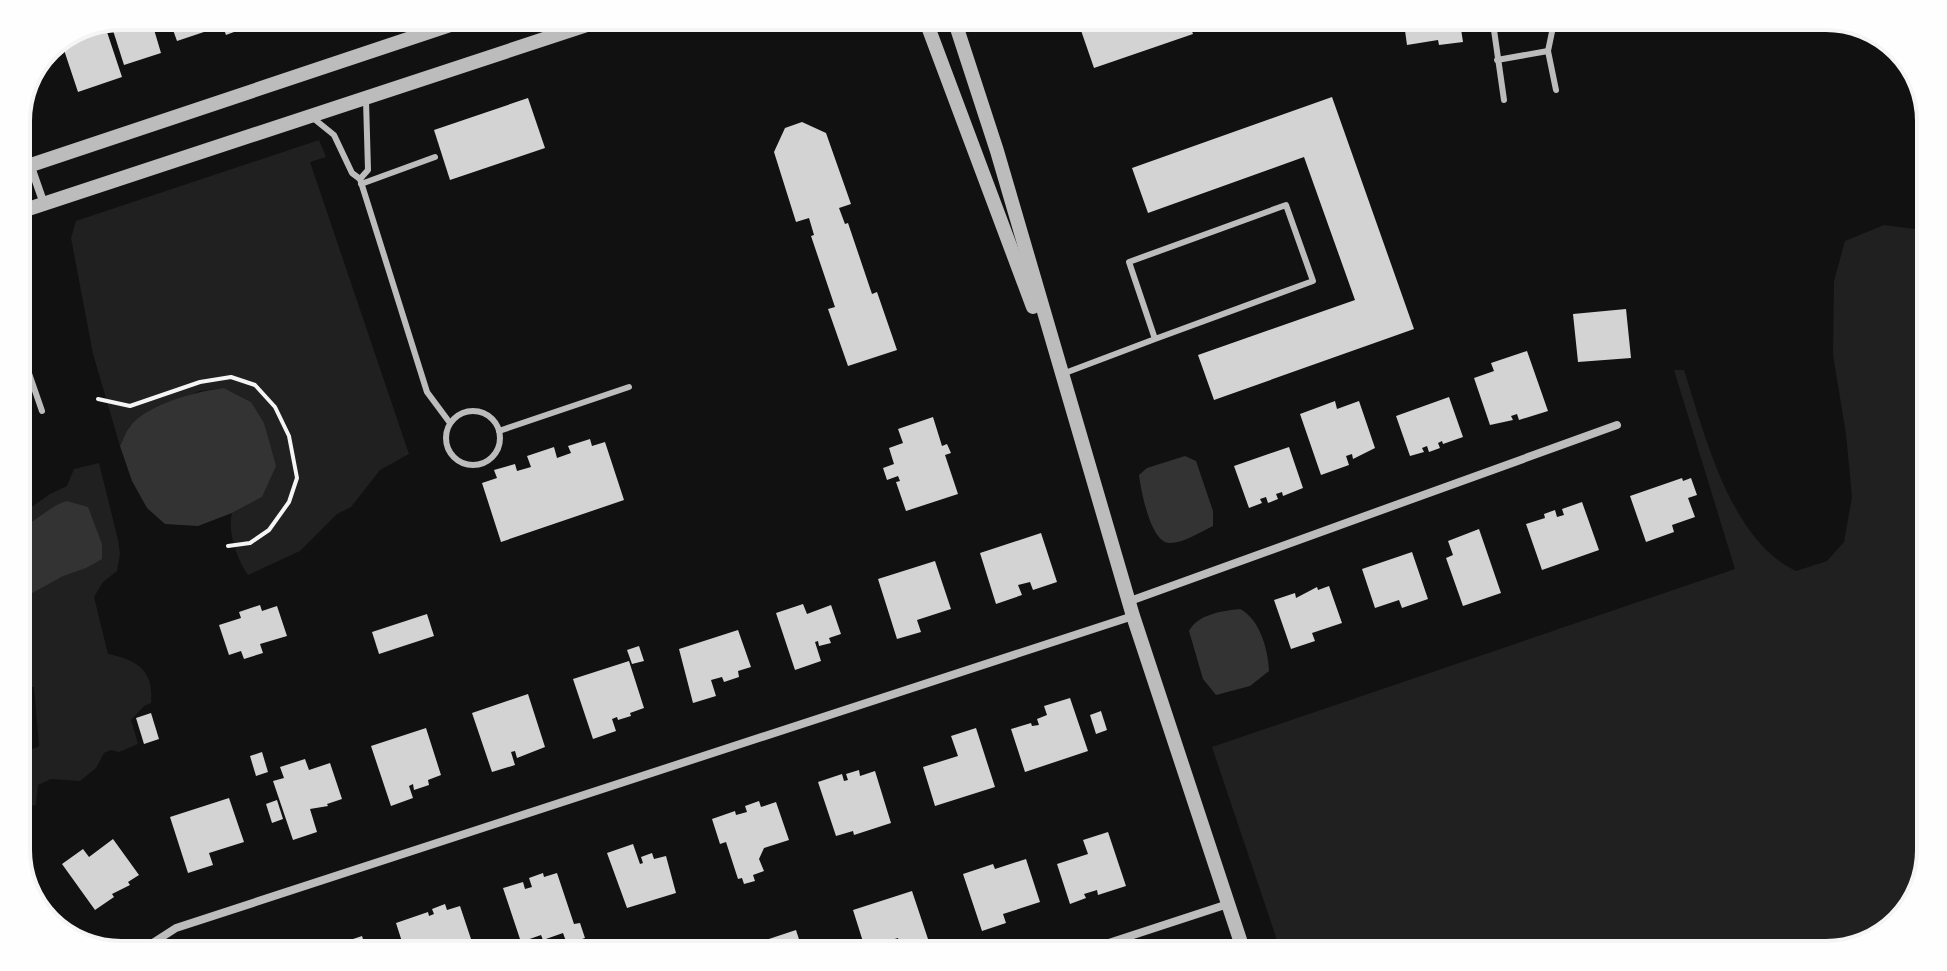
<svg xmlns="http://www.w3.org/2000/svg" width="1947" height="971" viewBox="0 0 1947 971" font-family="Quicksand,sans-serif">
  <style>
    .green { fill: #202020 }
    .water { fill: #333 }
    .building { fill: #d3d3d3 }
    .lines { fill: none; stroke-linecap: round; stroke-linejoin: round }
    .path { stroke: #f5f5f5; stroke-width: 4 }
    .service { stroke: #bcbcbc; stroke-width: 6 }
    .minor { stroke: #bcbcbc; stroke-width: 8 }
    .tertiary { stroke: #bcbcbc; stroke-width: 14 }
    .rim { fill: none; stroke: #f5f5f5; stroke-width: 4 }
  </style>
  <rect width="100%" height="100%" fill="#111"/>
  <g class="green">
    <path d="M319,140L326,157L310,162L409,454L380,470L351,507L337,514L300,551L248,575C237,559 227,532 232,513L262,497L251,402L224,388L199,391L130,426L120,446L93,354L71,238L76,221Z"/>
    <path d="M1884,225L1931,231V850L1920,896L1884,938L1826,955H1282L1212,747L1735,569L1674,370H1684C1705,435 1730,540 1796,571L1827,561L1844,542L1852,497L1846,434L1833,355L1834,281L1845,241Z"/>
    <path d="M99,463L118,540L120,554L117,571L103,582L94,597L108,654C137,660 154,670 151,703L144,706L131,720L138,744L119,752L111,750L104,753L96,768L80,781L51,779L38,785L36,805L16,809V756L39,746L34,687L16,688V518L50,494L67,486L74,469Z"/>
  </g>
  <g class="water">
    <path d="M224,388L251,402L264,423L276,466L262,497L232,513L198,526L165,524L147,508L132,481L120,446C123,441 125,433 129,428C144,405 197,391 224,388Z"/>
    <path d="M1185,456L1196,461L1213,511V526C1200,532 1184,543 1170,543C1151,544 1141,491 1139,475L1147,468Z"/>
    <path d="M67,501L88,507L102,544V559L86,568L63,576L16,602V530C35,523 51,505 67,501Z"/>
    <path d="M1240,609C1260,619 1268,650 1269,671L1250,686L1216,695L1203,679L1189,631C1198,614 1222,611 1240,609Z"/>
  </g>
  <g class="building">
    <polygon points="121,16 150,16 161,53 124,65 110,21"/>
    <polygon points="168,16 205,16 210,30 177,41"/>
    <polygon points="219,16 259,16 248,20 250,26 226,35"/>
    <polygon points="1076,16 1186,16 1193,34 1094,68"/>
    <polygon points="1403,16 1459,16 1463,42 1439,45 1438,40 1407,45"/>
    <polygon points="104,23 122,77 78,92 61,41"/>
    <polygon points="1332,97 1414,329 1214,400 1198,355 1355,300 1304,157 1148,213 1132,168"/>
    <polygon points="528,98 545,148 450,180 434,130"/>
    <polygon points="802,122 826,133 851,204 839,208 845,224 848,223 872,294 877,292 897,350 848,366 828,309 835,307 811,236 814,235 809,218 796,222 774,152 785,128"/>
    <polygon points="1626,309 1631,358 1578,362 1573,314"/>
    <polygon points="1527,351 1548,411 1519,420 1517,414 1511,416 1513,420 1490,425 1474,378 1494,371 1491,363"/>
    <polygon points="1449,397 1463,437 1443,444 1442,441 1438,443 1440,448 1429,452 1427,446 1422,448 1424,452 1410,456 1396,416"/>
    <polygon points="1335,401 1337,409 1359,401 1375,448 1353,459 1352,454 1346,456 1349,465 1321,475 1300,414"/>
    <polygon points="933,417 942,446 947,444 951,453 945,455 958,494 906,511 896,482 900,481 898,476 887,480 883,468 894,464 889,448 903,443 898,429"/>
    <polygon points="590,439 592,446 605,442 624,500 501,542 482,483 497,478 494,470 515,464 517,471 531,467 527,456 554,447 557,458 571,453 568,446"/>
    <polygon points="1289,447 1303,488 1283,496 1282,492 1276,494 1278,499 1268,503 1266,497 1260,499 1262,503 1249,508 1234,466"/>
    <polygon points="1682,478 1683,481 1691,478 1697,495 1688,498 1695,517 1672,525 1674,532 1646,542 1630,496"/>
    <polygon points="1582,502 1599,550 1542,570 1526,524 1545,518 1544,514 1555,510 1557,517 1564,515 1562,509"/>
    <polygon points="1479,529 1501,593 1463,606 1446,558 1453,555 1448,541"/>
    <polygon points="1041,533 1057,582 1033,590 1030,582 1018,585 1022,595 996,604 980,553"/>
    <polygon points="1412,552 1428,599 1402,608 1399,600 1375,608 1362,569"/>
    <polygon points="935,561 951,609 917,620 921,632 897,639 878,579"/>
    <polygon points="1329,586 1342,623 1312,633 1315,641 1291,649 1274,600 1295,593 1296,598 1317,587 1318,590"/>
    <polygon points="803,604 807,614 831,605 841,634 829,638 831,643 819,646 818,641 815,642 821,661 795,670 776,613"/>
    <polygon points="260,605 262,611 277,606 287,636 260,644 263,653 244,659 241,651 229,655 219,625 241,618 239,612"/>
    <polygon points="427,614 434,636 379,654 372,632"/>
    <polygon points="738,630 751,667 738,671 739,677 724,682 722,677 711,680 716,696 693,703 679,649"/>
    <polygon points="639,646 644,661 632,664 627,650"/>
    <polygon points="629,661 644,708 630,713 631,716 618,720 617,717 612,719 616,731 593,739 573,679"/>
    <polygon points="528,694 545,747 517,758 515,751 511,752 515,765 492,772 472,713"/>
    <polygon points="1070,698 1088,751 1025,772 1011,729 1031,723 1032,726 1039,725 1037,719 1047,715 1044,706"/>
    <polygon points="1101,711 1107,730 1096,734 1090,715"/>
    <polygon points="151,713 159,739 144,744 136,718"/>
    <polygon points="426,728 441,775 428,780 429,785 414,790 413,784 409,786 413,798 391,806 371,746"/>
    <polygon points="976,728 995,787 935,806 923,767 958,756 951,736"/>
    <polygon points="262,752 268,772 256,776 250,756"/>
    <polygon points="305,759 309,770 330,763 342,799 327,804 328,806 310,809 317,832 293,840 273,781 284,778 280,767"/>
    <polygon points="859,770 860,776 875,771 891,823 854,835 853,831 836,836 818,782 842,774 844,781 848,780 846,774"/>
    <polygon points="229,798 244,842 209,853 213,865 188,873 170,817"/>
    <polygon points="277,800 283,819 272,823 266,804"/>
    <polygon points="759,801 761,807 776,802 789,840 764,848 759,859 764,871 753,875 755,881 744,884 742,878 738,879 726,842 720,844 712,819 735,811 736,815 747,812 745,806"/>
    <polygon points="1108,832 1126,886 1098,895 1097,890 1084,894 1086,898 1070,904 1057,864 1088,854 1083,840"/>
    <polygon points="113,839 139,875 128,882 130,885 112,894 114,897 95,910 62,864 83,849 89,857"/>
    <polygon points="633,844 640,864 643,863 641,857 652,853 654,859 666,856 676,893 627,908 607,853"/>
    <polygon points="1026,859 1040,902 1003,914 1006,923 982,931 963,874 993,864 995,869"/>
    <polygon points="543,873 544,877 557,873 574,924 580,923 585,938 567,944 563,933 543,940 541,935 521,942 503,888 523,882 525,889 532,887 529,878"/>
    <polygon points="912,891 931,948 903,955 898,938 865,948 853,910"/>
    <polygon points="445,904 447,910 460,906 473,945 449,955 413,955 410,947 404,948 396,923 428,912 429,916 434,914 432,909"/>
    <polygon points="796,930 804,955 740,955 738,949"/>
    <polygon points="362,936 368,955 326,955 325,952 333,949 332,946"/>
  </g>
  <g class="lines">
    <polyline class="path" points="98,399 130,406 200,382 231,377 255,385 275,407 289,436 297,478 289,502 269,530 250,543 228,546"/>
    <g class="service">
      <polyline points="1492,16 1504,100"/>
      <polyline points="1548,16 1553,27 1548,51 1556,90"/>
      <polyline points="1497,60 1548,51"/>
      <polyline points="313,118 334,135 352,173 360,179 368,170 366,100"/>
      <polyline points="360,179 427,392 450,423"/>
      <polyline points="361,184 435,157"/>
      <polyline points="16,336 42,411"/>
      <polyline points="1065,373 1155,339 1129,262 1286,205 1313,281 1155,339"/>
      <circle cx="473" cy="438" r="27"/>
      <polyline points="499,431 629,387"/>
    </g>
    <g class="minor">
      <polyline points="16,124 44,204"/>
      <polyline points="1130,601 1617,425"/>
      <polyline points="134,955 176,928 1133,616"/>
      <polyline points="1072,955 1228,904"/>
    </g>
    <g class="tertiary">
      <polyline points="924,16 1033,307"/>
      <polyline points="953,16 997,151 1133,616 1245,955"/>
      <polyline points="16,170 477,16"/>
      <polyline points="16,213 614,16"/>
    </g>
  </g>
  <path d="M0 0H1947V971H0ZM121 30H1826A91 91 0 0 1 1917 121V850A91 91 0 0 1 1826 941H121A91 91 0 0 1 30 850V121A91 91 0 0 1 121 30Z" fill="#fefefe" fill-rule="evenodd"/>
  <path class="rim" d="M121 30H1826A91 91 0 0 1 1917 121V850A91 91 0 0 1 1826 941H121A91 91 0 0 1 30 850V121A91 91 0 0 1 121 30Z"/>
</svg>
